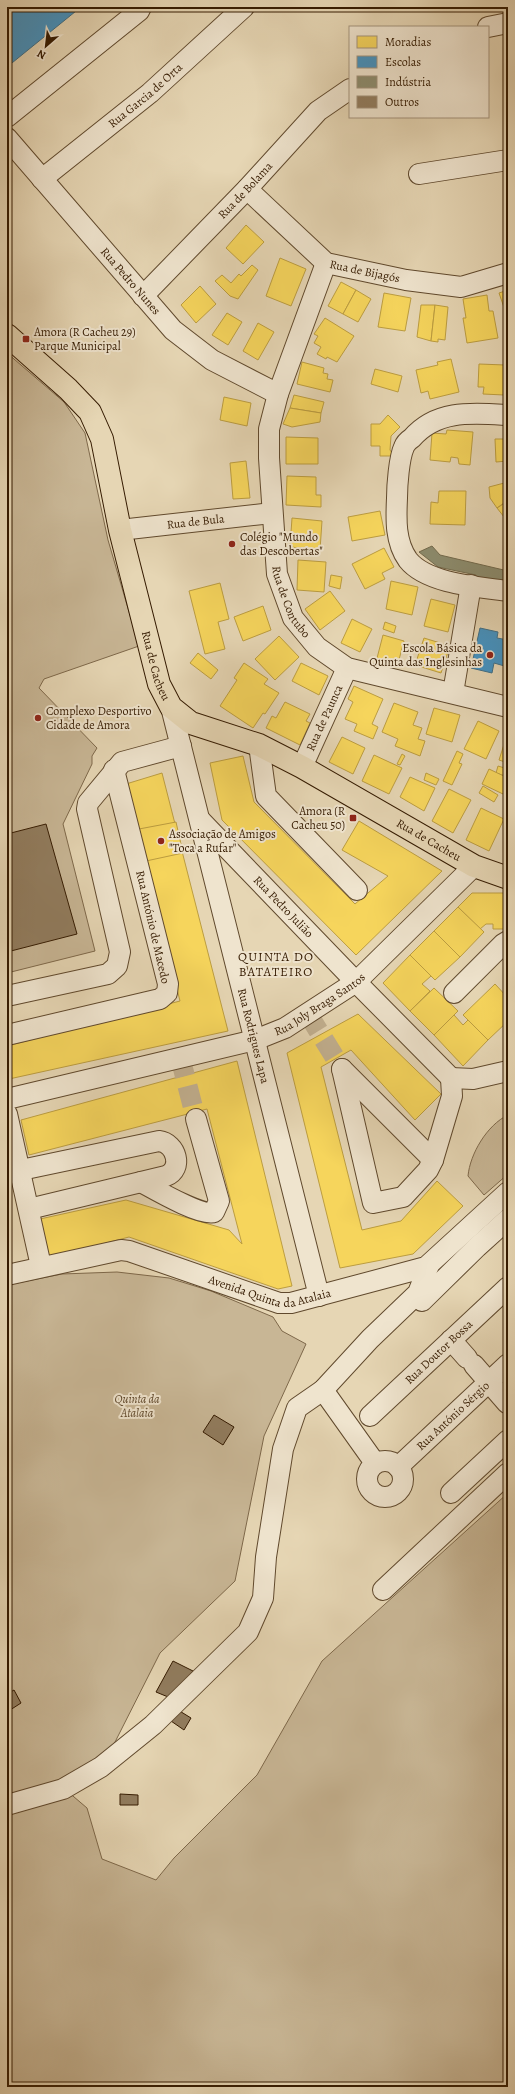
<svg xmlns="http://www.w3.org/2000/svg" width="515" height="2094" viewBox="0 0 515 2094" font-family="Alegreya,serif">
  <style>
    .green { fill: #c8b695; stroke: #7e684a }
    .homes { fill: #f6d55c; stroke: #bc9d40 }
    .schools { fill: #4393c3; stroke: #3e6f88 }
    .industry { fill: #8c8c6e; stroke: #726a4d }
    .building { fill: #917c5e; stroke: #341a00 }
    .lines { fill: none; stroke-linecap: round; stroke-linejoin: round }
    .minor-tunnel { stroke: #c2b090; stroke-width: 20; stroke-dasharray: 20 10; stroke-linecap: butt }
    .minor-casing { stroke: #60492d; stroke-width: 22 }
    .major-casing { stroke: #341a00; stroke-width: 24 }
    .minor { stroke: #efe4ce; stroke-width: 20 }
    .major { stroke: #e6d6b4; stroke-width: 22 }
    .poi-dot { fill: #8f2418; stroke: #efe4ce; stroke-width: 1.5 }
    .labels { text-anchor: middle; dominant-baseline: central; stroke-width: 4; stroke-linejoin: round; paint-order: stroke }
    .street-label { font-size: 12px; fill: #341a00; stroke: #efe4ce }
    .poi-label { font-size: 12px; fill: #341a00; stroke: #efe4ce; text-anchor: start }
    .park-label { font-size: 12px; font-style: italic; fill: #60492d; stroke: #efe4ce }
    .neighbourhood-label { font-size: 13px; letter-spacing: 1px; fill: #341a00; stroke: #efe4ce }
  </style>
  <rect width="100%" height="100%" fill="#e6d6b4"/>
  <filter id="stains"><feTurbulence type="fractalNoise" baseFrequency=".005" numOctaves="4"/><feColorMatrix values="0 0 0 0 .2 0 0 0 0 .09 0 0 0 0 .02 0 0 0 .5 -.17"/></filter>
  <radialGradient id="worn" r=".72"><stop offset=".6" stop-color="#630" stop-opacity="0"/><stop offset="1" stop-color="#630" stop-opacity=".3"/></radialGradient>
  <g class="green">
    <polygon points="7,353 64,402 85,433 108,540 139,646 44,679 39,688 97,748 92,756 92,764 63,824 95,951 7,973"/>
    <path d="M508,1115V1174L484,1195L468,1176C470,1154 487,1125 508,1115Z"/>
    <polygon points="117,1272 169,1278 211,1291 273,1317 282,1331 306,1344 264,1436 235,1581 160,1653 113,1746 60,1785 87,1808 102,1859 156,1880 174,1858 257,1775 322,1661 508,1493 508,2087 7,2087 7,1285 62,1274"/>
  </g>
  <g class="homes">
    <polygon points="246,225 264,242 243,264 226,248"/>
    <polygon points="280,258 306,269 291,306 266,296"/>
    <polygon points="252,265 258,270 238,299 230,296 215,281 222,275 231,283 239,274 241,276"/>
    <polygon points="341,282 356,290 343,314 328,306"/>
    <polygon points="200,286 216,304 196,323 181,305"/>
    <polygon points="356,290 371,299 358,322 343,314"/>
    <polygon points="508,290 508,319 499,293"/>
    <polygon points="384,293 411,298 405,331 378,327"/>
    <polygon points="487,295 489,311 493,311 498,338 467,343 463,318 466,318 463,299"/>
    <polygon points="421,305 435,305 431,341 417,337"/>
    <polygon points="435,305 448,307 445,340 438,339 438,342 431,341"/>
    <polygon points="227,313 242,322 228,345 212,335"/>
    <polygon points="325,318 354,336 337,362 327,357 326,359 317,354 321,347 314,343 318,336 314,334"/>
    <polygon points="258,323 274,332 258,360 243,351"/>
    <polygon points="451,359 459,392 430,399 428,391 421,393 416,370 438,365 437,362"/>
    <polygon points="302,362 324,368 323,373 328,374 327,379 333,380 330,392 297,384"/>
    <polygon points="479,364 505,365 504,395 483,394 484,387 478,387"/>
    <polygon points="375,369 402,376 398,392 371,384"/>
    <polygon points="294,395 324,402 321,413 290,408"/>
    <polygon points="224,397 251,403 247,426 220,420"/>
    <polygon points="290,408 321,413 320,422 292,427 283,424"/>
    <polygon points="388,415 400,427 391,436 390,450 394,456 380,456 380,446 371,446 371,424 380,424"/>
    <polygon points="447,430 473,432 470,465 459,464 458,458 451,457 450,462 430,460 432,433 446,434"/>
    <polygon points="286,437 318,438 318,464 286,464"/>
    <polygon points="495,439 508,439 508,461 496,462"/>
    <polygon points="246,461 250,498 233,499 230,463"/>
    <polygon points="287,476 316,477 316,495 321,495 321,507 286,505"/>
    <polygon points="508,482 508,500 497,508 490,498 489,487"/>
    <polygon points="439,491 466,491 465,525 430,524 431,502 438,503"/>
    <polygon points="508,501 508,522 497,508"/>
    <polygon points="380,511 385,535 352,541 348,517"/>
    <polygon points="292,518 322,521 320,550 290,547"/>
    <polygon points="384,548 394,567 382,573 385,579 365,589 352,564"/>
    <polygon points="298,560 326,562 324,592 297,590"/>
    <polygon points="331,575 342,577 340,589 329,586"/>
    <polygon points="391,581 418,587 412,615 386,609"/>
    <polygon points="220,583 229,619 218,622 225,649 205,654 189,591"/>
    <polygon points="330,591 345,611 320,630 305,609"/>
    <polygon points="431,599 455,605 448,632 424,626"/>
    <polygon points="263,606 271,630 243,641 234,617"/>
    <polygon points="352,619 372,629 360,652 341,643"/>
    <polygon points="385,622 396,626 394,633 383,629"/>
    <polygon points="383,635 404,641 397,667 376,662"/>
    <polygon points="279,636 299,657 275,680 255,659"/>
    <polygon points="424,638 450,646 441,673 415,665"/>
    <polygon points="198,653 218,670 211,679 190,663"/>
    <polygon points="244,663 268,679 264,684 279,693 265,714 263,713 253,728 220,706 237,680 234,678"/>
    <polygon points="301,663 328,676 319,695 292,681"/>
    <polygon points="354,686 383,699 372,724 378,727 373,739 354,731 357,724 345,719 353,702 348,699"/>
    <polygon points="285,702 310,714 306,721 310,723 300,745 266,728 272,716 276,718"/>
    <polygon points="394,703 418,712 413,725 422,728 418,739 425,741 420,756 395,746 398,739 382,732"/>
    <polygon points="434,708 460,715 452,742 426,734"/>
    <polygon points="478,721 499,731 486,759 464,749"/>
    <polygon points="508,732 508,763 499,760"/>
    <polygon points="342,737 365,748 353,774 329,762"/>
    <polygon points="457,751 463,754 459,763 462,764 452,785 443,781"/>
    <polygon points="402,754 405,756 400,765 397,764"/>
    <polygon points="374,755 402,768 389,794 362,781"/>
    <polygon points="243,756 254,802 355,904 388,876 342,850 359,821 442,871 356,955 222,820 210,763"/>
    <polygon points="498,766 508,769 508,777 496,773"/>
    <polygon points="489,769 508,778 508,785 503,794 482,784"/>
    <polygon points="162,773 228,1031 9,1079 7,1070 7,1046 180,1001 126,784"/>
    <polygon points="426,773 439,779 436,785 424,780"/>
    <polygon points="410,777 435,788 424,811 400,797"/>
    <polygon points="483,786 498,795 494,802 479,793"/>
    <polygon points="449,789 471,800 453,833 432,821"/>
    <polygon points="481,808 504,819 489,851 466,840"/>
    <polygon points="176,822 183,853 146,861 139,829"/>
    <polygon points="472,893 508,893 508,929 493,929 493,924 486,924 480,929 458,907"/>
    <polygon points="458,907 484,932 460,957 434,931"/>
    <polygon points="434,931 460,957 435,980 410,955"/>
    <polygon points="410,955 431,976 422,984 430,991 410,1011 383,983"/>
    <polygon points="495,984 508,998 508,1021 488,1040 463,1015"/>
    <polygon points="434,988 458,1011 434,1035 410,1011"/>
    <polygon points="358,1014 441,1094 415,1120 351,1050 321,1067 362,1230 401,1221 437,1181 463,1206 413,1254 340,1268 287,1053"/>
    <polygon points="454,1015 463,1025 468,1020 488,1040 463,1066 434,1035"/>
    <polygon points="237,1061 292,1286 278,1289 129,1237 49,1258 40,1219 126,1200 229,1230 242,1244 207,1109 29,1155 21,1120"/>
  </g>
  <g class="schools">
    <polygon points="7,7 81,7 7,67"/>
    <polygon points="480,628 498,632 497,638 508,640 508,667 494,663 492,673 471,668"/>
  </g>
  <polygon class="industry" points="432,546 440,555 508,571 508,583 475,578 476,575 438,567 419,552"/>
  <g class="building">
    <polygon points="46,824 77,934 7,952 7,834"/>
    <polygon points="214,1415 234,1427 223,1445 203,1432"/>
    <polygon points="173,1661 193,1671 173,1699 156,1692"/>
    <polygon points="14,1690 21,1703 7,1712 7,1694"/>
    <polygon points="178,1710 191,1718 184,1730 171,1721"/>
    <polygon points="120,1794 138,1795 138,1805 120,1805"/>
  </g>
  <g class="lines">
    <g class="minor-tunnel">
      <polyline points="308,1014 342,1069"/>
      <polyline points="180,1057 196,1119"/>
    </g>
    <g class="minor-casing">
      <g id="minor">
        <polyline points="488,27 508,23"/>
        <polyline points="7,117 139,11 141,7"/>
        <path id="s1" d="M7,138L173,330L212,360L278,394"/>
        <polyline points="419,174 508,160"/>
        <path id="s2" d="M42,179L150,93L244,7"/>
        <path id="s3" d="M247,189L326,263L406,280L461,287L508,273"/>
        <path id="s4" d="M326,263L278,394L269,429V458L277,574L293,618L317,647L347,668L508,707"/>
        <path id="s5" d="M143,296L247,189L318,111L350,89"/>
        <path d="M508,415C473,413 437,409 412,438C409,440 405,444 404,447C399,458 397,486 397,498C396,519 395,542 408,560C427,584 480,587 508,591"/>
        <path id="s6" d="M120,530L272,513"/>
        <polyline points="453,693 471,585"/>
        <path id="s7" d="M171,707L319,1296"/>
        <polyline points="259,745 266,796 357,890"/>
        <path id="s8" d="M302,767L347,668"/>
        <path id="s9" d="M201,821L356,982L451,1078"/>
        <polyline points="454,993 503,944 508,941"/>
        <polyline points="7,996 108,974 117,966 120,952 87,809 88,803 122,762 181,746"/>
        <polyline points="7,1035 160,999 167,993 168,984 114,770"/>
        <polyline points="342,1069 373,1203 403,1197 428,1170 433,1160 452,1096 451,1078"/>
        <polyline points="342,1069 433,1160"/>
        <polyline points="451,1078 473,1079 508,1071"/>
        <path id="s10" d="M7,1099L255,1040L285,1028L356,982L474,866"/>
        <polyline points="7,1114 41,1266"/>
        <path d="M21,1170L159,1141C176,1143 184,1169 166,1176L29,1209"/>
        <path d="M141,1182C154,1189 202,1217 214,1212L219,1201L196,1119"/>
        <path id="s11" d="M7,1275L121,1250L129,1251L279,1303H291L426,1267L508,1192"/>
        <polyline points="422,1301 477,1247 508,1219"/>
        <polyline points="451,1340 467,1358"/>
        <polyline points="474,1365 507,1403"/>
        <polyline points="323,1390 375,1463"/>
        <path id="s12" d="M370,1416L508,1287"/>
        <circle cx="385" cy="1479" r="18"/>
        <path id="s13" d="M398,1467L508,1364"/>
        <polyline points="451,1493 508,1440"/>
        <polyline points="383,1590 508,1473"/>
        <polyline points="7,1805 63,1789 101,1767 153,1725 248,1632 263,1598 266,1557 283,1449 297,1408 323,1390 370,1339 418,1293 429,1265"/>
      </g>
    </g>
    <g class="major-casing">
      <g id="major">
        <path id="s14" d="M7,335L68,389L90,412L102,439L120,530L159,684L171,707L191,723L259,745L302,767L474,866L508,878"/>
      </g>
    </g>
    <use href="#minor" class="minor"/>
    <use href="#major" class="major"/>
  </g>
  <g class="poi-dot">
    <rect x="22" y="335" width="8" height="8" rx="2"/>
    <circle cx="232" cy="544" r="4"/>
    <circle cx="490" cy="655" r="4"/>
    <circle cx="38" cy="718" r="4"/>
    <rect x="349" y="814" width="8" height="8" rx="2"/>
    <circle cx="161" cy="841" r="4"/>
  </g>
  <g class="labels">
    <g class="street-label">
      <text stroke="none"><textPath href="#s2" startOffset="133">Rua Garcia de Orta</textPath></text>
      <text stroke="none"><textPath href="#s5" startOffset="147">Rua de Bolama</textPath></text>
      <text stroke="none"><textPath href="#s3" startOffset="148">Rua de Bijagós</textPath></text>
      <text stroke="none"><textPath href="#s1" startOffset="189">Rua Pedro Nunes</textPath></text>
      <text stroke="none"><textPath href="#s6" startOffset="76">Rua de Bula</textPath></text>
      <text stroke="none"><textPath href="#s4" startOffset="352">Rua de Contubo</textPath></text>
      <text stroke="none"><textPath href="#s14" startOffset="376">Rua de Cacheu</textPath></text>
      <text stroke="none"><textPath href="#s8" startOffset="54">Rua de Paunca</textPath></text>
      <text stroke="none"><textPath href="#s14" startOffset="712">Rua de Cacheu</textPath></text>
      <text stroke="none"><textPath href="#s9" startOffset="119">Rua Pedro Julião</textPath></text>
      <text transform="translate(153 927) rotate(77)">Rua António de Macedo</text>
      <text stroke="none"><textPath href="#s10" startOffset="329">Rua Joly Braga Santos</textPath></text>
      <text stroke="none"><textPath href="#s7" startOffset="339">Rua Rodrigues Lapa</textPath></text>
      <text stroke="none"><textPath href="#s11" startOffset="273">Avenida Quinta da Atalaia</textPath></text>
      <text stroke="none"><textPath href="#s12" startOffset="94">Rua Doutor Bossa</textPath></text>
      <text stroke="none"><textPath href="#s13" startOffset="75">Rua António Sérgio</textPath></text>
    </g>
    <g class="poi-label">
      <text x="34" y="332">Amora (R Cacheu 29)<tspan x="34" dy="14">Parque Municipal</tspan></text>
      <text x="240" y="537">Colégio "Mundo<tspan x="240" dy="14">das Descobertas"</tspan></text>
      <text x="482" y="648" text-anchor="end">Escola Básica da<tspan x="482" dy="14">Quinta das Inglesinhas</tspan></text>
      <text x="46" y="711">Complexo Desportivo<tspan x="46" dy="14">Cidade de Amora</tspan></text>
      <text x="345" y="811" text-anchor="end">Amora (R<tspan x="345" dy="14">Cacheu 50)</tspan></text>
      <text x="169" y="834">Associação de Amigos<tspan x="169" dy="14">"Toca a Rufar"</tspan></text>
    </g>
    <g class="park-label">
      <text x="137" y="1399">Quinta da<tspan x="137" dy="14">Atalaia</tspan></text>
    </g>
    <g class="neighbourhood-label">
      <text x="276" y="956">QUINTA DO<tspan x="276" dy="15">BATATEIRO</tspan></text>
    </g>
  </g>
  <rect width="515" height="2094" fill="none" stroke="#e6d6b4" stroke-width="24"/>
  <rect x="8" y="8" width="499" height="2078" fill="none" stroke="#341a00" stroke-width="2"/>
  <rect x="12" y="12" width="491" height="2070" fill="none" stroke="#341a00"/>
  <rect x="349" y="26" width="140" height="92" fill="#efe4ce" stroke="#a4937c"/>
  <rect x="357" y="36" width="20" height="12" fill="#f6d55c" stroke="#a4937c"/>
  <text x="385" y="46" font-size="12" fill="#341a00">Moradias</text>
  <rect x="357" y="56" width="20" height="12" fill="#4393c3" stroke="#a4937c"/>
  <text x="385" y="66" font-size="12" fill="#341a00">Escolas</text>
  <rect x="357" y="76" width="20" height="12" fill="#8c8c6e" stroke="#a4937c"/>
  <text x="385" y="86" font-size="12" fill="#341a00">Indústria</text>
  <rect x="357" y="96" width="20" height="12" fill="#917c5e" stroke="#a4937c"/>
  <text x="385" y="106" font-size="12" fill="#341a00">Outros</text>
  <g transform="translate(46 46) rotate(208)" stroke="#efe4ce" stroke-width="3" paint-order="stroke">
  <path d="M0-3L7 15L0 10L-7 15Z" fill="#341a00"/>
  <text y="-6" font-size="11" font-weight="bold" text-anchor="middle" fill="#341a00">N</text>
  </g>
  <rect width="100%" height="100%" filter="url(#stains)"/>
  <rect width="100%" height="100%" fill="url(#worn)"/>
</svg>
